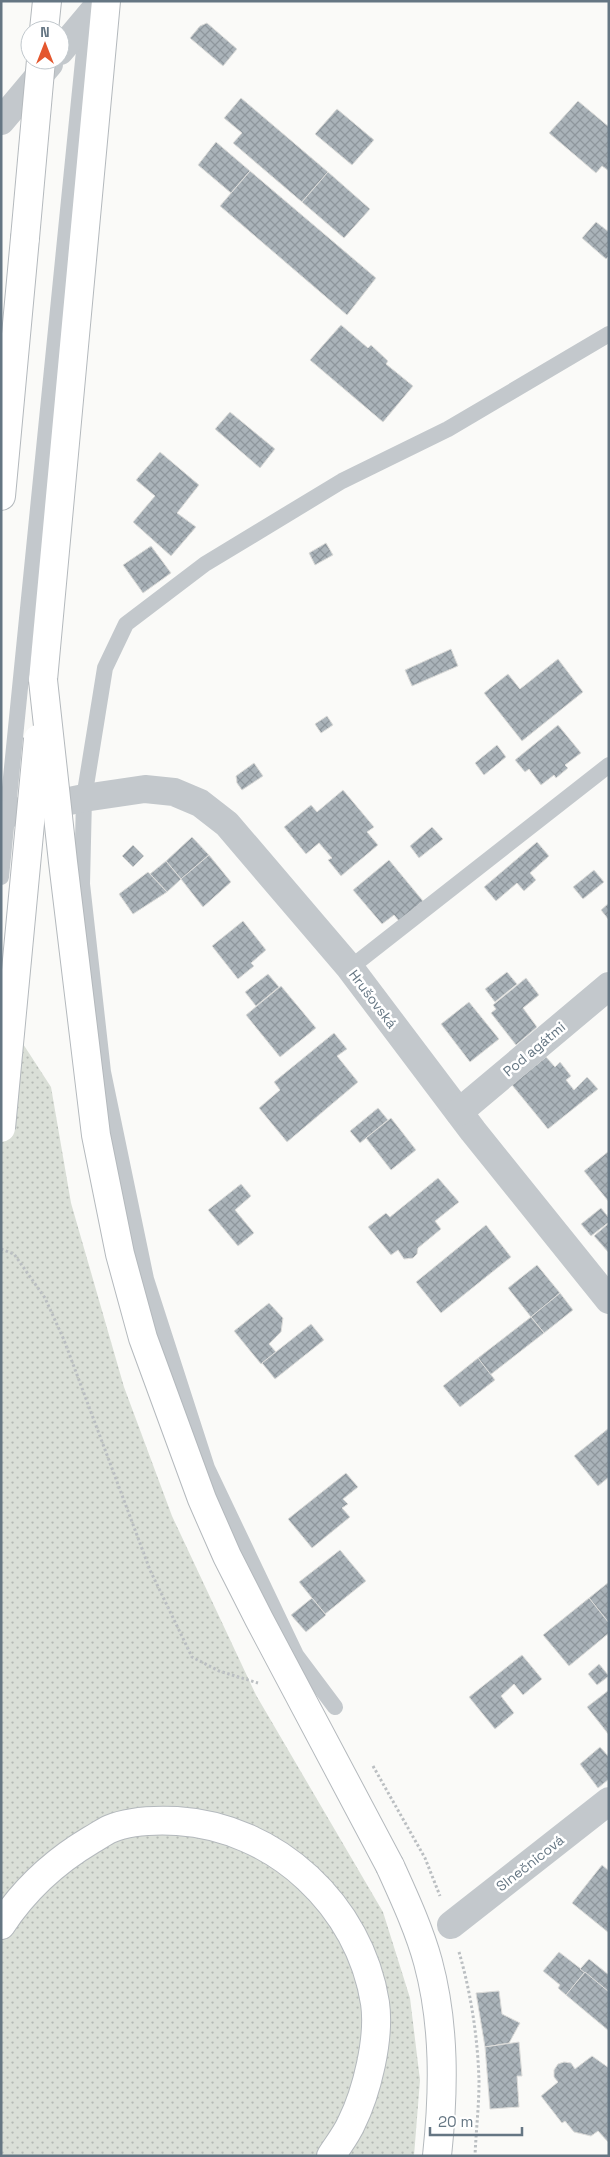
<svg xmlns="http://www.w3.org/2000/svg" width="610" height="2157" viewBox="0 0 610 2157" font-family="'Space Grotesk',sans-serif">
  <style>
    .grass { fill: url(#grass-dots) }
    .building { fill: url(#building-cross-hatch); stroke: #dcdcda }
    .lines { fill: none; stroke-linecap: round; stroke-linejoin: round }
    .highway-casing { stroke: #b4b9bd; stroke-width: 30 }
    .path { stroke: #bbbfc2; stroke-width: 3; stroke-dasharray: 2.5 2.5; stroke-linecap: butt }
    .lane { stroke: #c3c8cc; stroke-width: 16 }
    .street { stroke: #c3c8cc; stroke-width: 28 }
    .highway { stroke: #fff; stroke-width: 28 }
    .highway-bridge-casing { stroke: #b4b9bd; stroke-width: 30; stroke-linecap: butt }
    .highway-bridge { stroke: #fff; stroke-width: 28 }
    .labels { text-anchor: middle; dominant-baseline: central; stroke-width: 5; stroke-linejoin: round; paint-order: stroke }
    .street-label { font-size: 14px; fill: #657683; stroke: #fff }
  </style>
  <defs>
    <pattern id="grass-dots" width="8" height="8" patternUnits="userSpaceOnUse" patternTransform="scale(1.25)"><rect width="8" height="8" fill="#dadfd7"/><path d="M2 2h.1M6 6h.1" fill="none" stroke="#b4b9b4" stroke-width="1.8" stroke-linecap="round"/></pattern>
    <pattern id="building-cross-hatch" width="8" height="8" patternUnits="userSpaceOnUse" patternTransform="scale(1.25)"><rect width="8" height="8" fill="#aab3b9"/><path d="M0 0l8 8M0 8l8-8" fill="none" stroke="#8e969c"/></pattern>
  </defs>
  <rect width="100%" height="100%" fill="#fafaf8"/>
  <polygon class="grass" points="1,1010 51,1087 71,1203 124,1387 172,1516 256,1695 383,1912 410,1998 420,2080 414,2156 4,2156 1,2153"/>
  <g class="building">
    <polygon points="207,23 237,49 223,66 190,38 200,26"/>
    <polygon points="241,98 328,172 302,202 233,143 242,133 224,118"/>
    <polygon points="578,101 609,127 609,171 602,166 596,173 549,133"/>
    <polygon points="337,109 374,140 352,165 315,134"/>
    <polygon points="216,142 250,171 231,193 198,165"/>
    <polygon points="250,171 376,278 347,315 220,206"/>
    <polygon points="328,172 370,209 344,238 302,202"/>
    <polygon points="596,222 609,232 609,256 606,259 582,238"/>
    <polygon points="341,325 368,348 371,345 388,361 386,364 413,386 383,422 310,360"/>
    <polygon points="230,412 275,449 260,468 215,429"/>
    <polygon points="160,452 199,485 177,513 196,527 171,556 133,522 155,496 136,480"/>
    <polygon points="326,543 333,555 315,565 309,553"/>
    <polygon points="151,546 171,573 143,593 123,565"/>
    <polygon points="451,649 458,666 412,686 405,670"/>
    <polygon points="558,659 583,692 522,741 484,693 508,674 520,689"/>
    <polygon points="327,716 333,725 321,733 315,724"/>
    <polygon points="558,725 581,753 565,765 568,768 556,778 554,775 541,785 529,769 525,772 515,760"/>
    <polygon points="497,745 506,757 484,775 475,763"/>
    <polygon points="254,763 263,776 242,790 237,783 236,776"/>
    <polygon points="343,790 374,827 367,832 378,845 341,876 328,860 332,858 319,843 306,854 284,827 311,805 317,812"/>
    <polygon points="432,827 443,839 419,858 410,846"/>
    <polygon points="192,837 209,855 181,879 166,861"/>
    <polygon points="537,842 549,856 530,873 536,880 524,891 517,883 496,901 484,887"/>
    <polygon points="133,845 144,856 133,867 122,856"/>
    <polygon points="209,855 231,882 203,907 181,879"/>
    <polygon points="389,860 423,901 399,921 394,915 382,924 353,890"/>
    <polygon points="166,861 181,879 167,892 150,874"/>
    <polygon points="594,870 604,882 583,899 573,887"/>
    <polygon points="148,872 167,892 133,914 119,894"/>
    <polygon points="609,903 609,920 601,910"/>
    <polygon points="243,921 266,950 251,963 254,966 238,979 212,946"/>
    <polygon points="507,972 517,984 495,1002 485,989"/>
    <polygon points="268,974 279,987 256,1006 245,992"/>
    <polygon points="526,978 539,995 523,1008 537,1027 516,1045 491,1013 496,1009 493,1005"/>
    <polygon points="281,986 316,1028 280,1057 246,1015"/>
    <polygon points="469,1002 499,1039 470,1062 441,1024"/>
    <polygon points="334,1033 347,1049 337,1056 358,1082 287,1142 259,1108 280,1090 274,1082"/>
    <polygon points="546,1057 555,1067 560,1062 571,1076 566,1080 574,1090 587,1077 598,1089 548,1129 512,1085"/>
    <polygon points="378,1108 388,1120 360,1143 350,1131"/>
    <polygon points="391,1118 416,1150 391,1170 366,1138"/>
    <polygon points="609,1151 609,1202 584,1171"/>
    <polygon points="438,1178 459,1202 435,1221 441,1229 418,1248 417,1254 413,1258 404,1259 398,1250 391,1255 368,1227 386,1213 390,1217"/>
    <polygon points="241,1184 251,1196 235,1210 254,1233 238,1246 208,1210"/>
    <polygon points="601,1208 609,1218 609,1222 591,1236 581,1224"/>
    <polygon points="609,1223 609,1253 594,1236"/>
    <polygon points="486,1225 511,1257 441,1313 416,1282"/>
    <polygon points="537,1265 560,1293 531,1317 508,1288"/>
    <polygon points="560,1293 573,1310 544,1333 531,1317"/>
    <polygon points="269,1303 283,1318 281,1332 269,1344 276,1352 261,1364 234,1331"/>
    <polygon points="531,1317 544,1333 490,1375 478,1358"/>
    <polygon points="311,1324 324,1340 275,1379 262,1363"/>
    <polygon points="478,1358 495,1380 460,1407 443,1386"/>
    <polygon points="609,1428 609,1477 598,1486 574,1456"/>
    <polygon points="346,1473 358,1487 343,1499 348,1504 342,1508 350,1517 312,1548 288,1519"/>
    <polygon points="340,1550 366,1581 325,1614 299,1582"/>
    <polygon points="609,1582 609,1623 589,1598"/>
    <polygon points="312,1598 326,1615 306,1632 291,1615"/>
    <polygon points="589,1598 609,1623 609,1633 569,1666 543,1635"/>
    <polygon points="522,1655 542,1679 523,1695 514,1684 501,1696 514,1713 495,1729 469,1697"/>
    <polygon points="599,1664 609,1676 597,1685 588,1674"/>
    <polygon points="609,1690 609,1735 587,1707"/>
    <polygon points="600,1747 609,1757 609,1779 598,1788 580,1764"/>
    <polygon points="602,1865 609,1871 609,1933 572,1903"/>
    <polygon points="559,1952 585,1972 566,1995 558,1988 560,1985 543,1971"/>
    <polygon points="589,1959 609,1975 609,1992 580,1969"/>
    <polygon points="585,1972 609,1992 609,2031 566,1995"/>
    <polygon points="499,1991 502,2014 520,2023 509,2043 485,2047 476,1993"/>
    <polygon points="519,2042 522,2076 517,2076 519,2107 490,2109 485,2047"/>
    <polygon points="592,2056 609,2068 609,2143 598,2131 591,2136 574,2132 565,2121 562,2123 541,2096 558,2082 554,2077 554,2070 558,2064 564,2062 571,2063 575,2069"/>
  </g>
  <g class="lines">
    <g class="highway-casing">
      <g id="highway">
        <polyline points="44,30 47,1"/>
        <polyline points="1,496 25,238"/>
        <polyline points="43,680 106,1"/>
        <path d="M390,1866C404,1897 419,1929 428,1962C445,2025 444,2091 437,2156"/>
        <path d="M1,1925C24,1890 54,1862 91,1840C97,1837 103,1832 110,1829C129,1821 157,1820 177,1821C276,1827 360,1906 375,2003C380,2038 367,2092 351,2124C346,2135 338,2145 331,2156"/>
      </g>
    </g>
    <g class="path">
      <polyline points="1,1249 14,1254 45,1298 64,1340 150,1570 192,1657 219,1671 258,1683"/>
      <polyline points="373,1766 425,1858 440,1896"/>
      <path d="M459,1952C471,1993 478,2039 479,2082C479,2106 476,2131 475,2156"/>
    </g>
    <g class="lane">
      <polyline points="1,877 87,21"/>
      <polyline points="350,968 609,765"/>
      <polyline points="335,1707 296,1655 207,1468 146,1279 103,1072 82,884 84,798 105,668 126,624 205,564 342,481 448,429 609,334"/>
    </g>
    <g class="street">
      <polyline points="60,51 102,1"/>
      <polyline points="1,121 49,64"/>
      <polyline points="1,815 84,798 145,789 174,792 200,803 227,824 350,968 473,1131 609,1300"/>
      <polyline points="459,1112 609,986"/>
      <polyline points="451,1925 609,1801"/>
    </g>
    <use href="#highway" class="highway"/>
    <g class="highway-bridge-casing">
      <g id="highway-bridge">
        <polyline points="25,238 41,60"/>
        <polyline points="43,680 63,862 96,1135 120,1254 143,1338 202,1499 227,1556 259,1619 390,1866"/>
        <polyline points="1,1128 38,739"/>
      </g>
    </g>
    <use href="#highway-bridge" class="highway-bridge"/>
  </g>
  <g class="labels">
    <g class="street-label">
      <text transform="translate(373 999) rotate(53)">Hrušovská</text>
      <text transform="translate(534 1049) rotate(-40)">Pod agátmi</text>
      <text transform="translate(530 1863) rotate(-38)">Slnečnicová</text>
    </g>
  </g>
  <rect width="610" height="2157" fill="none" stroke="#657683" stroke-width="5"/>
  <g transform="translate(45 45)"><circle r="24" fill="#ffffff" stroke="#c1c8cd"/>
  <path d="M0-4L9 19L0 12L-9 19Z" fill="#e4572e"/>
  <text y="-8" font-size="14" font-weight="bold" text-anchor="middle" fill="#657683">N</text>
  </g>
  <path d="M430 2127v8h92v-8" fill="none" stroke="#657683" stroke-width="2.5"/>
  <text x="438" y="2127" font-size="15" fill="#657683" stroke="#ffffff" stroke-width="4" paint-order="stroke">20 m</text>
</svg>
